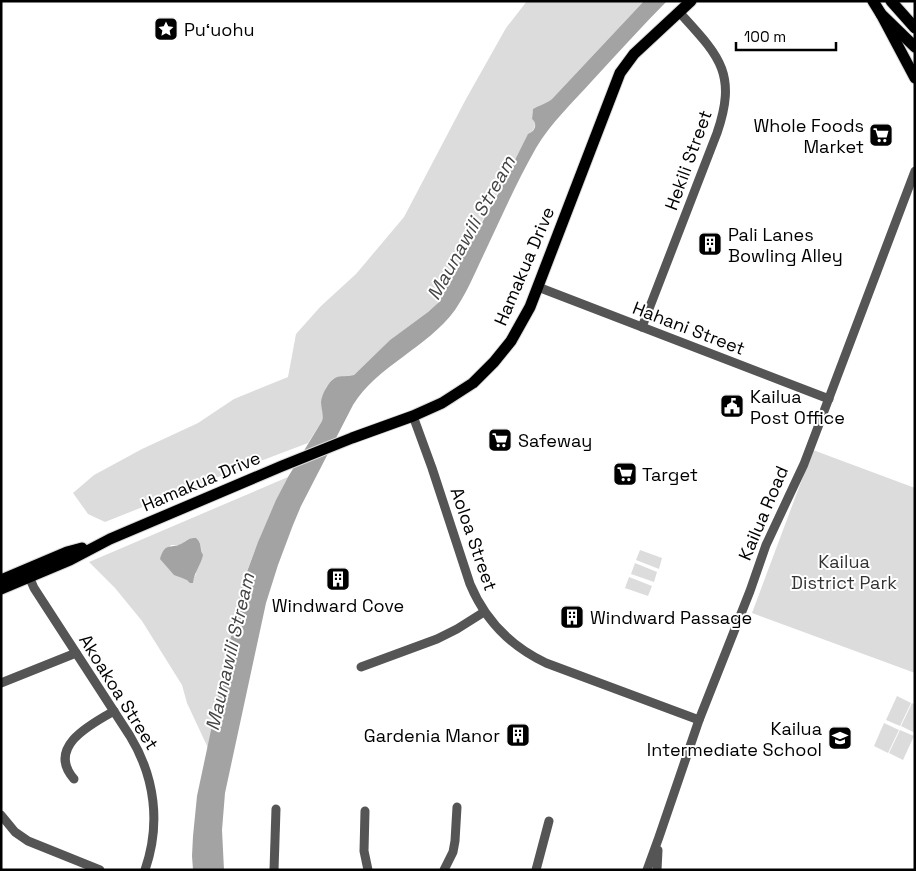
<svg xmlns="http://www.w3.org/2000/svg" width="916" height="871" viewBox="0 0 916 871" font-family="'Space Grotesk',sans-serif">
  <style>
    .green { fill: #dcdcdc; fill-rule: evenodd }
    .water { fill: #a3a3a3 }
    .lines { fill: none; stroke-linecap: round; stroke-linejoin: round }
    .major-casing { stroke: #dbdbdb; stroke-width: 13 }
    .minor { stroke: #555; stroke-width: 9 }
    .major { stroke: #000; stroke-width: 11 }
    .labels { text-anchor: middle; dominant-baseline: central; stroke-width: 4; stroke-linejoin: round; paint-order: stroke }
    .poi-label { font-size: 18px; fill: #000; stroke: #fff; text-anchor: start }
    .street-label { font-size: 18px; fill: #000; stroke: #fff }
    .park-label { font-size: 18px; fill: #333; stroke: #fff }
    .water-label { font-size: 19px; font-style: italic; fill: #444; stroke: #fff }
  </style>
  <rect width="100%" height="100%" fill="#fff"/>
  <g class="green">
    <path d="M527,1H644L552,99C546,104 539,105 533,109L532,119C537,123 535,128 531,133L460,261L444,283L443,292L438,303L428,312L390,340L354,375L349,377L336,378L333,379L326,387L321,403L323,414L322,421L308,443L213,479L105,522L88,514L73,493L94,475L142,449L198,423L234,399L288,377L296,334L321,306L356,274L404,217L466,99L506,28Z"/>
    <polygon points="813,450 915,488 915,673 752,613"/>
    <path d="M288,477C270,512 255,548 242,585L208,748L187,703L182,685L142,621L115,588L89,562ZM188,539L199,541C203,549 202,561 196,568V574L193,579C177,581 170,570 161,559L171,545H180Z"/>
    <polygon points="640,550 662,558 659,569 636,560"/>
    <polygon points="635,563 657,572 654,582 631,574"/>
    <polygon points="629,577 652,586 648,596 625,588"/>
    <polygon points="897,696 911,703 900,726 886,720"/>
    <polygon points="912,703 915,705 915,733 901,726"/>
    <polygon points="884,723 899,730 888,753 874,746"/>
    <polygon points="900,730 914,736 903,760 889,753"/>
  </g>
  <g class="water">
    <path d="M644,1H667C641,27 617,54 592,81C572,103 551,123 536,148C516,183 500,220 483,256C474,275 466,294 455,310C427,348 377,366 353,405L301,506L293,525L278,565L266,603L225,793L222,830L224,870H193L192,856L193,836L197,796L242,585L258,542L276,500L288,477L322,421C324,414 321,409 321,402C322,394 328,382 335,378C341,375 348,377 354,375L390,340L428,312L438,303L443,292L444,283L457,267L471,242L497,196L528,134C535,132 538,124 532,119L533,109C539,105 546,104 552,99Z"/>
    <path d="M196,538C203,544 199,549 203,555C201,565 194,572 193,583H190L187,580L174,575L160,559C165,542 170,549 181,544C188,540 188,538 196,538Z"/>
  </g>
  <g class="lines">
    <g class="major-casing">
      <g id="major">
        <polyline points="873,1 881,14 915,47"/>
        <polyline points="891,1 915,28"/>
        <polyline points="881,14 915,78"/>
        <polyline points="1,580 67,552 82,548"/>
        <polyline points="1,589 70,560 110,539 282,466 352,438 413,416 442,403 473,383 494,362 511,341 530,307 620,73 634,54 691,1"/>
      </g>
    </g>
    <g class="minor">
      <polyline points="538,287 829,399"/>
      <path d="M642,327L717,133C738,72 718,55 679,12"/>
      <path d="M413,416L432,468L470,584C485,620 510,646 546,663L699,720"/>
      <path d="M27,572L34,588L130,736C155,777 161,824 145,870"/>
      <polyline points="361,667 437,639 457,629 484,612"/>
      <polyline points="1,683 76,653"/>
      <path d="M74,779C46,747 91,724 114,711"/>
      <polyline points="365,811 364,851 368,870"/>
      <polyline points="1,815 15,832 28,841 100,870"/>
      <polyline points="274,870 276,809"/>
      <polyline points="444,870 453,852 455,841 457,807"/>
      <polyline points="536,870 549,821"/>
      <polyline points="647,870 659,837 699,720 750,591 766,545 804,464 915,171"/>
      <polyline points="657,870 658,850"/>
    </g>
    <use href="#major" class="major"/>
  </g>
  <defs>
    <g id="sight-square" transform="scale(1.25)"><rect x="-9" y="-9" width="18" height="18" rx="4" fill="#000" stroke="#fff"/><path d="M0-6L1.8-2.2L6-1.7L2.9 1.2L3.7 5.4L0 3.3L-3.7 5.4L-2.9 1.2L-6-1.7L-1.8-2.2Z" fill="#fff"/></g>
    <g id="supermarket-square" transform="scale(1.25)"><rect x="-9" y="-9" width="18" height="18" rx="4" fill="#000" stroke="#fff"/><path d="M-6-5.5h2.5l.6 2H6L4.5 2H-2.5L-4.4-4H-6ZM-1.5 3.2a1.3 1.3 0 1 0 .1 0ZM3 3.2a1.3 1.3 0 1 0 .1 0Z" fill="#fff"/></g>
    <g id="building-square" transform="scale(1.25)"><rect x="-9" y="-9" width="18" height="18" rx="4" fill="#000" stroke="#fff"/><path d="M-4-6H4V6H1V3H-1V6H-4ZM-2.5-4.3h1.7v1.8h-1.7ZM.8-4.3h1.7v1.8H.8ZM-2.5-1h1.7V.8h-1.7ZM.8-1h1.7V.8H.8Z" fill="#fff"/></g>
    <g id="civic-square" transform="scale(1.25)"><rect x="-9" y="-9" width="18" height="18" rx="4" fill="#000" stroke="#fff"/><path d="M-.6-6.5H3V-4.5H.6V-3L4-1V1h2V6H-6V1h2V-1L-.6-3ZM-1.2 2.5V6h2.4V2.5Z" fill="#fff"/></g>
    <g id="school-square" transform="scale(1.25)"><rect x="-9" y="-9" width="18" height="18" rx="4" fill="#000" stroke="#fff"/><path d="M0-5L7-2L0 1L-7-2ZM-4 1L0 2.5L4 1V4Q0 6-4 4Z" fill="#fff"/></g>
  </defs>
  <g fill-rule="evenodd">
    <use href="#sight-square" x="166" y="29"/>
    <use href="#supermarket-square" x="881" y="135"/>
    <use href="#building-square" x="710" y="244"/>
    <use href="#civic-square" x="732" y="406"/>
    <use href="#supermarket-square" x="500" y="440"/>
    <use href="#supermarket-square" x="625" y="474"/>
    <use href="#building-square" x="338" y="579"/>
    <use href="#building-square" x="572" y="617"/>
    <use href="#building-square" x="518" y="735"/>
    <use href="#school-square" x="840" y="738"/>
  </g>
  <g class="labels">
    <g class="poi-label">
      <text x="184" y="29">Puʻuohu</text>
      <text x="864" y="125" text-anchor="end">Whole Foods<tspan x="864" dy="21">Market</tspan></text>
      <text x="728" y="234">Pali Lanes<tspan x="728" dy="21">Bowling Alley</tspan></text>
      <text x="750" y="396">Kailua<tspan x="750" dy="21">Post Office</tspan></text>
      <text x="518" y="440">Safeway</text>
      <text x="642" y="474">Target</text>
      <text x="338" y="605" text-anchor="middle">Windward Cove</text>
      <text x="590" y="617">Windward Passage</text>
      <text x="822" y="728" text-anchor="end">Kailua<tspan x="822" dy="21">Intermediate School</tspan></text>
      <text x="500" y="735" text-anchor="end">Gardenia Manor</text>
    </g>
    <g class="street-label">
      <text transform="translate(688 160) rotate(-70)">Hekili Street</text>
      <text transform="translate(524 266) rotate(-67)">Hamakua Drive</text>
      <text transform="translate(689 328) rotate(21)">Hahani Street</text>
      <text transform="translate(201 481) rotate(-23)">Hamakua Drive</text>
      <text transform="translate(763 513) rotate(-67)">Kailua Road</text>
      <text transform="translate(474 539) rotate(71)">Aoloa Street</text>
      <text transform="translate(119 692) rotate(58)">Akoakoa Street</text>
    </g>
    <g class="park-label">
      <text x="844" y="561">Kailua<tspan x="844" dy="21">District Park</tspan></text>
    </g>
    <g class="water-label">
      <text transform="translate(471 228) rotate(-61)">Maunawili Stream</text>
      <text transform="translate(230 652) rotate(-77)">Maunawili Stream</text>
    </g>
  </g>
  <rect width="916" height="871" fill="none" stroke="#000000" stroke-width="5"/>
  <path d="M736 42v8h100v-8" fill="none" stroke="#000000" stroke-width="2.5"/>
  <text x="744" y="42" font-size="15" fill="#000000" stroke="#ffffff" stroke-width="4" paint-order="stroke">100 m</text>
</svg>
